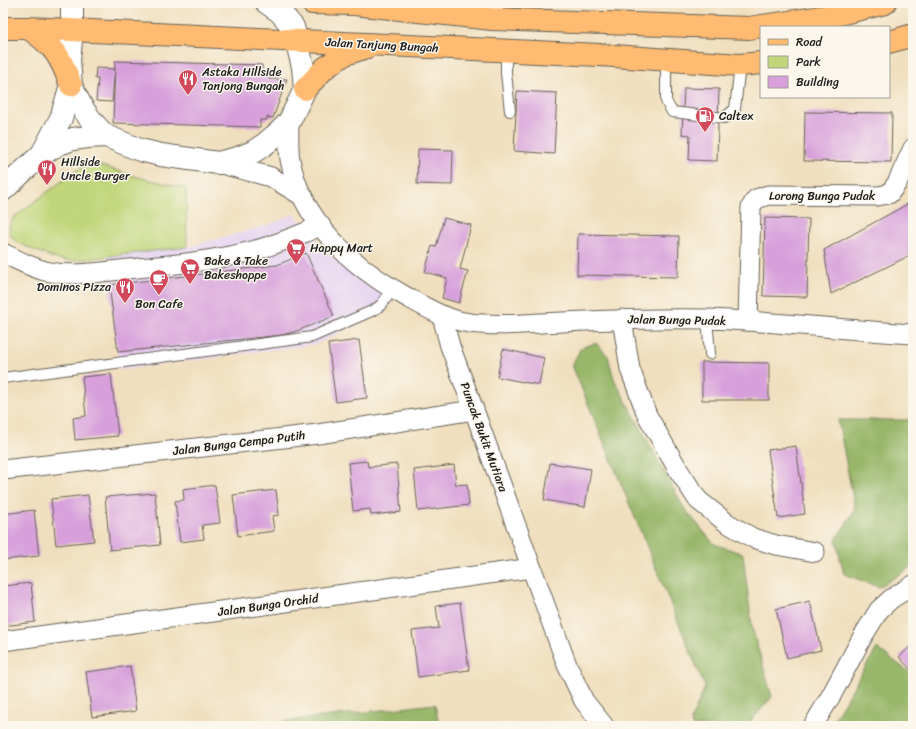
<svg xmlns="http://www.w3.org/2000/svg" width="916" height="729" viewBox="0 0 916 729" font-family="Sriracha,sans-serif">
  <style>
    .built { fill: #e5d3f1 }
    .green { fill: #c1d67a; stroke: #6e794b }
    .forest { fill: #98b76a; stroke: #5a6a43 }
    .building { fill: #d7a0db }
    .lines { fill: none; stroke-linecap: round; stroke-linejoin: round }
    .service-casing { stroke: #666055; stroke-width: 12 }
    .minor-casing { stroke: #666055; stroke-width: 21 }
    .tertiary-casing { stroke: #666055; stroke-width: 24 }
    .primary-casing { stroke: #666055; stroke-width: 24 }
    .service { stroke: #fff; stroke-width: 10 }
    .minor { stroke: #fff; stroke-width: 19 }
    .tertiary { stroke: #fff; stroke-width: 22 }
    .primary { stroke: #febb71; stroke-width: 22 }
    .labels { text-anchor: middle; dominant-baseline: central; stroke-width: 3; stroke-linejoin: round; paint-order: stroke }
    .street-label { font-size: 12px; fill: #1c1c1c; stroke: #fbf7ec }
    .poi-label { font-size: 12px; fill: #1c1c1c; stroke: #fbf7ec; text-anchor: start }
  </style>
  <rect width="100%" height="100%" fill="#fbf7ec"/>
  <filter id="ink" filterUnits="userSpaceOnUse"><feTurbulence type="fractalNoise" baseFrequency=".025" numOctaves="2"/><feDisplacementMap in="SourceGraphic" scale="8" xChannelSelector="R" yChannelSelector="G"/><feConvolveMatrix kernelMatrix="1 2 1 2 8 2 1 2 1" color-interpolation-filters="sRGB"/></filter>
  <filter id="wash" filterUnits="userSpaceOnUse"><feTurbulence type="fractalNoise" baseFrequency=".012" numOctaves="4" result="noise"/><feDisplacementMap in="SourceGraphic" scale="16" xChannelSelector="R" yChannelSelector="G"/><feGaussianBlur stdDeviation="0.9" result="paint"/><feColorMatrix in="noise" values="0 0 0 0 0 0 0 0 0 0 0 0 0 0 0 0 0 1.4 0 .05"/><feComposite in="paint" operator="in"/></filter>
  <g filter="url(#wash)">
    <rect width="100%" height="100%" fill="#f0dfbe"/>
    <polygon class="built" points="294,214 328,254 393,300 384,312 316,344 119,370 107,256 187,247 266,226"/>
    <polygon class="green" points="88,166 102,166 141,178 186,188 187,247 69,261 53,258 16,242 11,236 9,227 13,218 77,170"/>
    <g class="forest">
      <polygon points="596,343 608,356 614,379 684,508 714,544 743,554 752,627 772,697 749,723 748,726 692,726 691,720 705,687 572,365 581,348"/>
      <polygon points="838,420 913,420 913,566 879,587 844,574 836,540 855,509"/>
      <polygon points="877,648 913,675 913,726 830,726"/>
      <polygon points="435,704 439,726 282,726 279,722"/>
    </g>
    <g id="blocks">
      <g class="building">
        <polygon points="115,61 262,65 262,72 269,72 269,79 287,79 273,118 267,117 267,120 260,120 260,127 113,123"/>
        <polygon points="96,68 115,69 112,102 96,101 98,79 95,79"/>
        <polygon points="684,88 719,89 717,161 689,160 690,135 682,134"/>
        <polygon points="517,91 557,93 554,154 514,151"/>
        <polygon points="805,112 892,113 891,162 804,161"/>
        <polygon points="418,149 453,150 452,185 417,184"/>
        <polygon points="913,201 913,254 831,294 824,250"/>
        <polygon points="444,218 471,225 460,269 468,271 459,303 442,298 447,278 425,272 432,246 436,247"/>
        <polygon points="765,218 809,219 807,297 763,296"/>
        <polygon points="578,234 679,236 678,277 577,275"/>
        <polygon points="306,253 334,316 297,331 282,335 118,352 109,285 277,265"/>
        <polygon points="359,340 367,398 336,402 328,344"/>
        <polygon points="503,349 544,358 539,385 497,377"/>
        <polygon points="702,362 769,363 769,400 702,400"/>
        <polygon points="111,374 118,436 75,440 73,418 86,416 82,377"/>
        <polygon points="796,446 805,514 778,518 768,450"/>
        <polygon points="367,461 368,467 397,464 401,512 371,515 370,509 353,511 348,463"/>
        <polygon points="550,463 591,469 585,507 544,500"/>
        <polygon points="454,465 456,485 467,484 469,505 418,511 414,470"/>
        <polygon points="215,485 220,523 202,525 204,539 180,542 175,501 184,500 183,489"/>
        <polygon points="276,490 279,515 272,516 274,531 238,536 233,495"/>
        <polygon points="155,493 160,545 110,550 105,497"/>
        <polygon points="88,495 94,541 56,545 51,499"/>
        <polygon points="34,510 39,556 3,560 3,514"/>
        <polygon points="31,583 35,622 3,626 3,586"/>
        <polygon points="810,601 821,650 787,658 776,609"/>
        <polygon points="460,603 469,670 418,677 412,631 439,628 436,606"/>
        <polygon points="913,644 913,672 899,657"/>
        <polygon points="130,666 136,711 92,717 86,672"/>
      </g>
    </g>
  </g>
  <g filter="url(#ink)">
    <use href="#blocks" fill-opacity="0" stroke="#666055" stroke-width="1"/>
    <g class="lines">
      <g class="service-casing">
        <g id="service">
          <polyline points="506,51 506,73 510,111"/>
          <polyline points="666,60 666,101 672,112 724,118 735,109 740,65"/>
          <polyline points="707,319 710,354"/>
          <polyline points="3,378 312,337 374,310 381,305 393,289"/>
        </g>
      </g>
      <g class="minor-casing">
        <g id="minor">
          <polyline points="492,19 494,3"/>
          <path d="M289,122C289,134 288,147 290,159C301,221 353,267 405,296C425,307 446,320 470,323C500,327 532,323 562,322C610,320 658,318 706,319C775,321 844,330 913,334"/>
          <polyline points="218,163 271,177 304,197"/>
          <path d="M3,253C17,260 30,267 45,271C73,277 101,272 129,269C169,265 214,261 252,251C276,245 298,235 321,226"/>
          <polyline points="442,316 450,346 474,410 567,665 584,701 604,726"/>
          <polyline points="622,319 630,369 647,415 679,471 698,500 727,523 753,538 776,545 815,552"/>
          <polyline points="748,321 751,207 756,199 768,195 877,196 889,194 897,183 913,148"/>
          <polyline points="3,470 318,434 474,410"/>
          <polyline points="3,641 532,568"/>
          <polyline points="813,726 832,694 863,636 879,610 891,599 913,585"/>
        </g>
      </g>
      <g class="tertiary-casing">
        <g id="tertiary">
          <path d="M71,85C80,106 89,120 106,136"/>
          <polyline points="42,154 61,118 71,85 69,60 72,31 72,3"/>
          <polyline points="3,190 42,154 59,144 73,139 88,137 106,136 140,150 161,155 218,163 238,158 253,152 265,144 278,133 289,122 305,89 303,67 293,27 280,12 267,3"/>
        </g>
      </g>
      <g class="primary-casing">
        <g id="primary">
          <polyline points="312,3 354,4 492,19 749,28 835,15 885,3"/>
          <polyline points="3,28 28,28 600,55 740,65 761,63"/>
          <path d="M28,28C54,46 60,55 71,85"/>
          <polyline points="889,42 913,35"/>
          <polyline points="305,89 325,68 345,54 367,47"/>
        </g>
      </g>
      <use href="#service" class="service"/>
      <use href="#minor" class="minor"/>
      <use href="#tertiary" class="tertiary"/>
      <use href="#primary" class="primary"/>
    </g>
  </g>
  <defs>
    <g id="restaurant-pin" transform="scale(1)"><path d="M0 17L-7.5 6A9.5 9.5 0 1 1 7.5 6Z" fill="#d1495b" stroke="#fbf7ec"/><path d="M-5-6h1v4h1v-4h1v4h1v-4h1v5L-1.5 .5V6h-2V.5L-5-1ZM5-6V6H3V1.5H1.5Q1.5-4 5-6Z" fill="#fff"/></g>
    <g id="fuel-pin" transform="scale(1)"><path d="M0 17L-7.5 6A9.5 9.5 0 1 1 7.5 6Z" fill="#d1495b" stroke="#fbf7ec"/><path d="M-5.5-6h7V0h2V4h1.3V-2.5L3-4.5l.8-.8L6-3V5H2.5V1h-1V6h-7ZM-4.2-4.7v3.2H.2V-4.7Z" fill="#fff"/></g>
    <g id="supermarket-pin" transform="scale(1)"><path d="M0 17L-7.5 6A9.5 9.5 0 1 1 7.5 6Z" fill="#d1495b" stroke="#fbf7ec"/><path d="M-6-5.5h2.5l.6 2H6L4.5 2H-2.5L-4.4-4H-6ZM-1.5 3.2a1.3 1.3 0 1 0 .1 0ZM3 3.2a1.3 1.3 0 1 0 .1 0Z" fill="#fff"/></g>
    <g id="cafe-pin" transform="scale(1)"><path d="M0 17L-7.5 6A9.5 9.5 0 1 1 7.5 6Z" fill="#d1495b" stroke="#fbf7ec"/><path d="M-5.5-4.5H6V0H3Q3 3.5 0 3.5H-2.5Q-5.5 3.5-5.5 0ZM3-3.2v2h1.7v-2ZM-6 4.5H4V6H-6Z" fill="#fff"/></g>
  </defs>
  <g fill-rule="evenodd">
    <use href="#restaurant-pin" x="188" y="79"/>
    <use href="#fuel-pin" x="705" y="116"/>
    <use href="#restaurant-pin" x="47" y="169"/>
    <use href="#supermarket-pin" x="296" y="248"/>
    <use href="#supermarket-pin" x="190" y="268"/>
    <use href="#cafe-pin" x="159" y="279"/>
    <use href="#restaurant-pin" x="125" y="287"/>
  </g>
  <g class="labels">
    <g class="street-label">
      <text transform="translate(382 45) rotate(3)">Jalan Tanjung Bungah</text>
      <text x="822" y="196">Lorong Bunga Pudak</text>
      <text transform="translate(677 320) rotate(1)">Jalan Bunga Pudak</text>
      <text transform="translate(484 437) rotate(70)">Puncak Bukit Mutiara</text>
      <text transform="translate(239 443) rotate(-7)">Jalan Bunga Cempa Putih</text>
      <text transform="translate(268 605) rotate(-8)">Jalan Bunga Orchid</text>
    </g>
    <g class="poi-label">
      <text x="202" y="72">Astaka Hillside<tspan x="202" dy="14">Tanjong Bungah</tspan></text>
      <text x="719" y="116">Caltex</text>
      <text x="61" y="162">Hillside<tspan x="61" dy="14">Uncle Burger</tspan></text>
      <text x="310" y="248">Happy Mart</text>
      <text x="204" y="261">Bake &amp; Take<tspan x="204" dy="14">Bakeshoppe</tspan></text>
      <text x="111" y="287" text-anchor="end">Dominos Pizza</text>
      <text x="159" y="304" text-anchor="middle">Bon Cafe</text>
    </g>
  </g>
  <rect width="916" height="729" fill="none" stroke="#fbf7ec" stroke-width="16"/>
  <rect x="760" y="26" width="130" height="72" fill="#fbf7ec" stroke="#a29f99"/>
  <rect x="768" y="39" width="20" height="6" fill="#febb71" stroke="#a29f99"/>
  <text x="796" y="46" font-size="12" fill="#1c1c1c">Road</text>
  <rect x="768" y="56" width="20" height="12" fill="#c1d67a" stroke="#a29f99"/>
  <text x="796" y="66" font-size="12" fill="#1c1c1c">Park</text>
  <rect x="768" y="76" width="20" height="12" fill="#d7a0db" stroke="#a29f99"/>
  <text x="796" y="86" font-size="12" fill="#1c1c1c">Building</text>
</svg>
